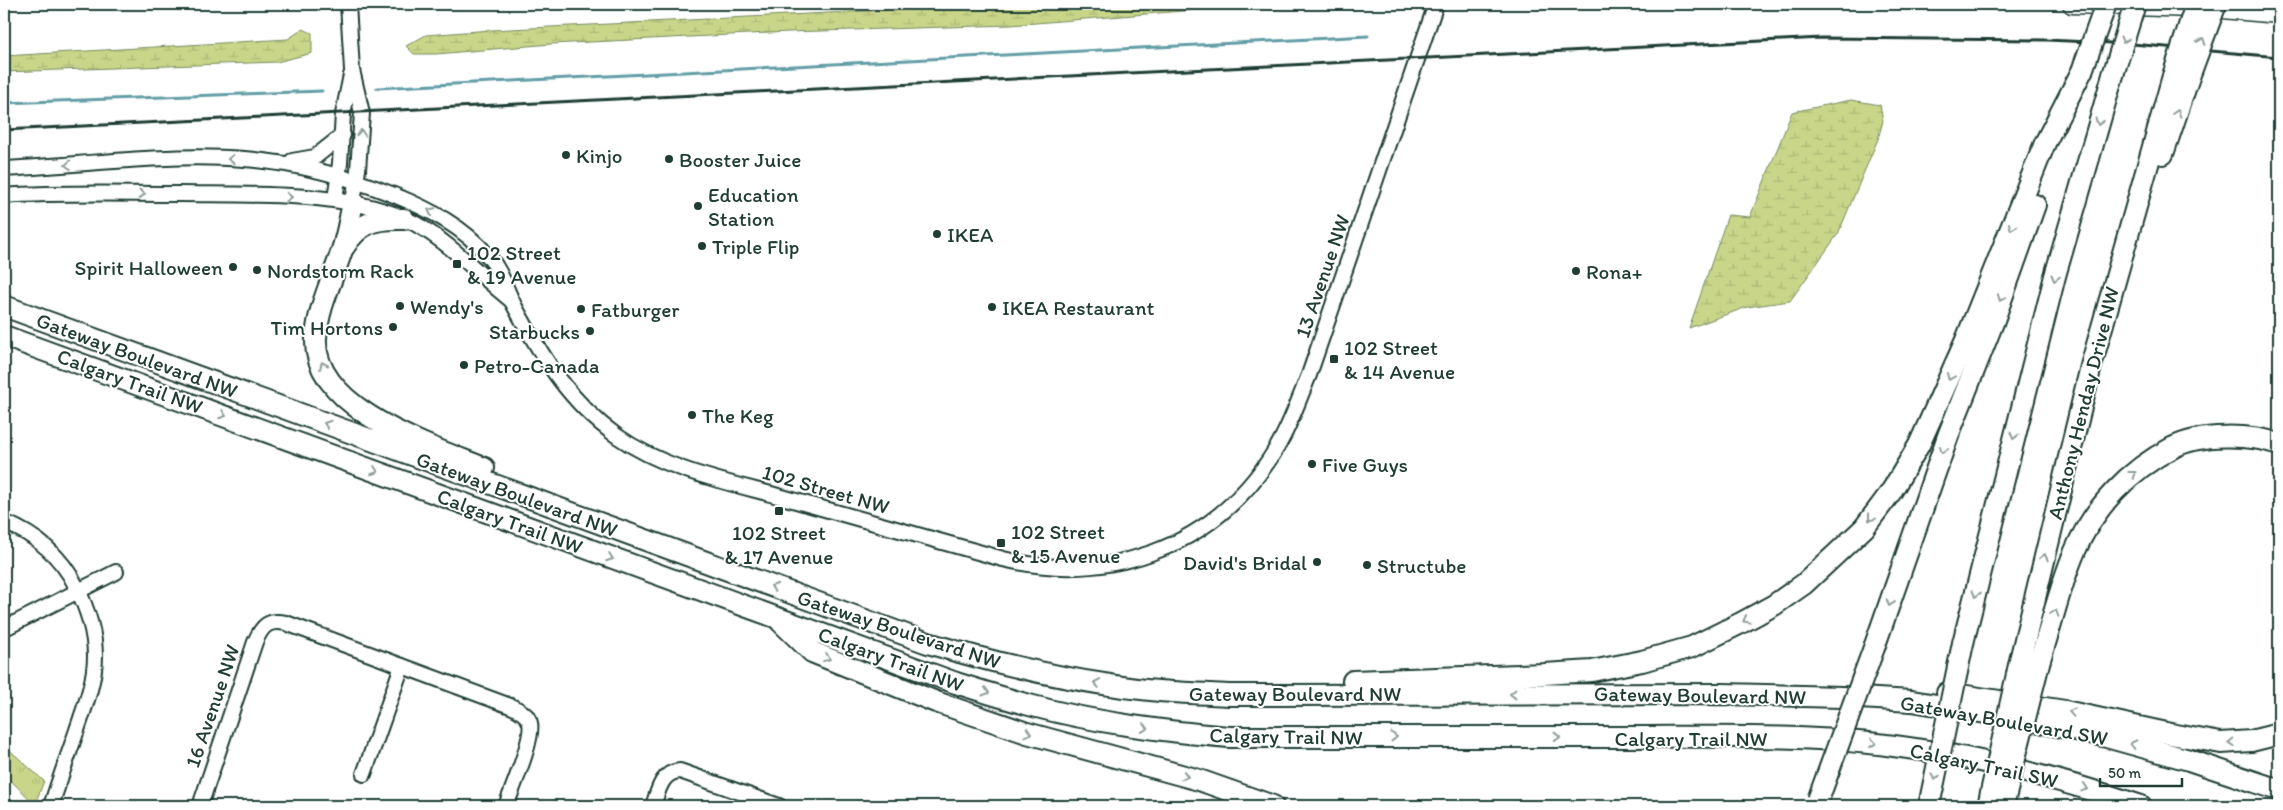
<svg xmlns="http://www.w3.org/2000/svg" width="2283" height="810" viewBox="0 0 2283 810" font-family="Itim,sans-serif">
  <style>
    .grass { fill: url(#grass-tufts); stroke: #748a5e }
    .wetland { fill: url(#wetland-marsh); stroke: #748a5e }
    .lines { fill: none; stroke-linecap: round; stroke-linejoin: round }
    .stream { stroke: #639da6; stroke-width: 3 }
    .minor-casing { stroke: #1f3d34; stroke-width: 18 }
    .major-casing { stroke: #1f3d34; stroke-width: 21 }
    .highway-casing { stroke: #1f3d34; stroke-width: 24 }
    .minor { stroke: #fff; stroke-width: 14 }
    .major { stroke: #fff; stroke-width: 18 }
    .highway { stroke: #fff; stroke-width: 20 }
    .rail { stroke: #1f3d34; stroke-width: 3 }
    .highway-bridge-casing { stroke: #1f3d34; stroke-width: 24; stroke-linecap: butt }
    .highway-bridge { stroke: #fff; stroke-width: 20 }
    .oneway { stroke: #8f9e9a }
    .poi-dot { fill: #1f3d34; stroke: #fff; stroke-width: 2 }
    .labels { text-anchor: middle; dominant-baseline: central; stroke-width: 4; stroke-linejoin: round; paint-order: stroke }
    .poi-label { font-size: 21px; fill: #1f3d34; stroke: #fff; text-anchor: start }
    .street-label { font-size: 21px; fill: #1f3d34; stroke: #fff }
  </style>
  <defs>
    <pattern id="grass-tufts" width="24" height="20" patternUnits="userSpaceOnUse" patternTransform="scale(1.25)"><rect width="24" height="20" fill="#c9d689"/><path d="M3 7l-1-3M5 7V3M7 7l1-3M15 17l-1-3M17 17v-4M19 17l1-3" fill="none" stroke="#acb977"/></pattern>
    <pattern id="wetland-marsh" width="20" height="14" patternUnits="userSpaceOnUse" patternTransform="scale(1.25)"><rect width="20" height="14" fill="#c9d689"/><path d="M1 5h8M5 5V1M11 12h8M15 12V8" fill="none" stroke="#acb977"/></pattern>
  </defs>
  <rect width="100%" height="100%" fill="#fff"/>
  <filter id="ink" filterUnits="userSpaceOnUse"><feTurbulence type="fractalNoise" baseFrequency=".02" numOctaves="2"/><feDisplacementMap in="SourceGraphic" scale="10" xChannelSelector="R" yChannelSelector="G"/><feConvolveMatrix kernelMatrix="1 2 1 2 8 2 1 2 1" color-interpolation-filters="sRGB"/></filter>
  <g filter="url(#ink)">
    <polygon class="grass" points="4,745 44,781 35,804 4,774"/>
    <g class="wetland">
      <polygon points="1006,4 1338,4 1330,6 1242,10 1195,10 1011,25 789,32 551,44 436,54 414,54 406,46 426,35 491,30"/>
      <polygon points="303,29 312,33 312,53 277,62 4,72 4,56 288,39"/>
      <polygon points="1851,100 1880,105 1883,121 1878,139 1838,234 1790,301 1747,307 1689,328 1728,215 1750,217 1792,112"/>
    </g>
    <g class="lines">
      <g class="stream">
        <polyline points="377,88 1368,36"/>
        <polyline points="4,103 322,91"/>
      </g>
      <g class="minor-casing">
        <g id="minor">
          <polyline points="348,4 352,70 362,113 358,170 353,202"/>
          <polyline points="292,161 315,157 343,135"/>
          <path d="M4,169C83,165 164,153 244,159C296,163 346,176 394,195C429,209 464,227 489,257C502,272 506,290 515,307C542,357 570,403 617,436C665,470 727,482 782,497C856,518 929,538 1003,559C1107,584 1208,550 1269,460C1287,434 1297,404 1309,375L1436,4"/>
          <path d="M4,196C62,192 120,194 179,194C250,195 351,190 414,223C451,243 479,275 512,301"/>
          <polyline points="335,200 340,163 343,114 351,75"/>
          <path d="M4,522C36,535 61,556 76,586C87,608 95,631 95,656C95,681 85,706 77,730C68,756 59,781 51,806"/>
          <polyline points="5,628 116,572"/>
          <polyline points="364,774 402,666"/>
          <path d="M200,806L255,642C262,626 268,619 286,623L513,707C521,711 528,715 530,723C534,738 512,789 506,806"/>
          <path d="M653,806C658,792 661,772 680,771L779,806"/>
        </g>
      </g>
      <g class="major-casing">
        <polyline id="major" points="2072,4 2222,9 2279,14"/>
      </g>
      <g class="highway-casing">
        <g id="highway">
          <polyline points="2163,154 2189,77"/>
          <path d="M353,202C350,218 347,235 342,250C333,279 318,307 316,338C312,409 432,447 484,468"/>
          <path d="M344,247C360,222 375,218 404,219"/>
          <path d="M4,306L928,643C988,661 1048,676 1110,685C1151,692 1192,693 1232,695L1723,694L1842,697L1912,701L2035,721L2103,736L2189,760L2279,790"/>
          <path d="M4,336L956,683C981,691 1007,699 1033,706C1097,723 1163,731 1229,737C1362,737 1494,737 1627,737C1715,737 1806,734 1894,746C1979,757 2060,779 2141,806"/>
          <polyline points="781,622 812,652 936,702 1027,733 1199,780 1273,806"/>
          <polyline points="1963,643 2055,276 2113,75"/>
          <polyline points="1875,645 1948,436 1994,320 2035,205"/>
          <polyline points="2021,656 2091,366 2173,76"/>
          <path d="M2040,659C2052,624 2060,585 2075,551C2094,507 2129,470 2172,448C2200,433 2250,434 2279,444"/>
          <polyline points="1353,681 1544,674 1592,671 1642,661 1692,647 1741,623 1774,605 1804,584 1864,528 1891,492 1919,445 1966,340 2045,143 2082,71"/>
          <polyline points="1947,693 2065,711 2176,735 2221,743 2251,741 2279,734"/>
        </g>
      </g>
      <use href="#minor" class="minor"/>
      <use href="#major" class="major"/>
      <use href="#highway" class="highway"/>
      <polyline class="rail" points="4,130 1822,38 2047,40 2132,44 2279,57"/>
      <g class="highway-bridge-casing">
        <g id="highway-bridge">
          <polyline points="2082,71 2106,4"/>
          <polyline points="2113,75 2135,4"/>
          <polyline points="2173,76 2196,4"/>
          <polyline points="2189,77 2216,4"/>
          <polyline points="1818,800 1875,645"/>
          <polyline points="1929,806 1963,643"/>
          <polyline points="1988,806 2021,656"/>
          <polyline points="2003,806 2040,659"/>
        </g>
      </g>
      <use href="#highway-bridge" class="highway-bridge"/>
    </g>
    <defs><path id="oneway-chevron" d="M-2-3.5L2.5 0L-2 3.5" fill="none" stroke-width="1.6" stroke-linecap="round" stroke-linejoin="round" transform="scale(1.25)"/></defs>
    <g class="oneway">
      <use href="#oneway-chevron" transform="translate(2124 40) rotate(107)"/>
      <use href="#oneway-chevron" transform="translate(2202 41) rotate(-70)"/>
      <use href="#oneway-chevron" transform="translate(2177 113) rotate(-72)"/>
      <use href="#oneway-chevron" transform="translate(2099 122) rotate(106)"/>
      <use href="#oneway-chevron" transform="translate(361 133) rotate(-87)"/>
      <use href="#oneway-chevron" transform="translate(231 159) rotate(-180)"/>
      <use href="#oneway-chevron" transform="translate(68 165) rotate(176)"/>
      <use href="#oneway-chevron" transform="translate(142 194)"/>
      <use href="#oneway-chevron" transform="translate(289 197) rotate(3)"/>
      <use href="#oneway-chevron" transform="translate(431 211) rotate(-152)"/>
      <use href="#oneway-chevron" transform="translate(2012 227) rotate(112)"/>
      <use href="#oneway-chevron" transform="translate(2055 278) rotate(105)"/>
      <use href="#oneway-chevron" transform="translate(2001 298) rotate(110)"/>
      <use href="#oneway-chevron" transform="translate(323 365) rotate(-114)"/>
      <use href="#oneway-chevron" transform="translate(1950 377) rotate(113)"/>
      <use href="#oneway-chevron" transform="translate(223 415) rotate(20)"/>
      <use href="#oneway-chevron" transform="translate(327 424) rotate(-160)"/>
      <use href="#oneway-chevron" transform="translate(2014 436) rotate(104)"/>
      <use href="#oneway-chevron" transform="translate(1943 450) rotate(109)"/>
      <use href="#oneway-chevron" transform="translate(375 471) rotate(20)"/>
      <use href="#oneway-chevron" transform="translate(2133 474) rotate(-38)"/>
      <use href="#oneway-chevron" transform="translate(1871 518) rotate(127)"/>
      <use href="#oneway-chevron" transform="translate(2044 557) rotate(-77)"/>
      <use href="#oneway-chevron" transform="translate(610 558) rotate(20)"/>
      <use href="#oneway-chevron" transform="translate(774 587) rotate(-160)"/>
      <use href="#oneway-chevron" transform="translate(1976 594) rotate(104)"/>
      <use href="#oneway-chevron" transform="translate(1890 603) rotate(109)"/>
      <use href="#oneway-chevron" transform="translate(2055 613) rotate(-72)"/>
      <use href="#oneway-chevron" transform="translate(1746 620) rotate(151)"/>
      <use href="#oneway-chevron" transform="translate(827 658) rotate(22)"/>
      <use href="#oneway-chevron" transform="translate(1097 683) rotate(-170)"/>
      <use href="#oneway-chevron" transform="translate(986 692) rotate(16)"/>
      <use href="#oneway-chevron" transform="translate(1513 694) rotate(180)"/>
      <use href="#oneway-chevron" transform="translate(2072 712) rotate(-168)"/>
      <use href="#oneway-chevron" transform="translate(1145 728) rotate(9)"/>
      <use href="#oneway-chevron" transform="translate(1028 733) rotate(17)"/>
      <use href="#oneway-chevron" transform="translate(1394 737)"/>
      <use href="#oneway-chevron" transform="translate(1557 737)"/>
      <use href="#oneway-chevron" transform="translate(1873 743) rotate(6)"/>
      <use href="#oneway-chevron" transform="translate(2231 743) rotate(178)"/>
      <use href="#oneway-chevron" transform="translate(2133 744) rotate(-166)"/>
      <use href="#oneway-chevron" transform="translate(1185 776) rotate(17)"/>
      <use href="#oneway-chevron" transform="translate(1935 777) rotate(102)"/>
      <use href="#oneway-chevron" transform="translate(2085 788) rotate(18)"/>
    </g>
  </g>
  <g class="poi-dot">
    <circle cx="566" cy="155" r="5"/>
    <circle cx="669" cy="159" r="5"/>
    <circle cx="698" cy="206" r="5"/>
    <circle cx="937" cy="234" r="5"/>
    <circle cx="702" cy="246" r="5"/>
    <rect x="452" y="259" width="10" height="10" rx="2.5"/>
    <circle cx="233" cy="267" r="5"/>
    <circle cx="257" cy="270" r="5"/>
    <circle cx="1576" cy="271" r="5"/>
    <circle cx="400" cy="306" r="5"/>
    <circle cx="992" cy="307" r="5"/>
    <circle cx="581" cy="309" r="5"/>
    <circle cx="393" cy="327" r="5"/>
    <circle cx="590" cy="331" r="5"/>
    <rect x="1329" y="354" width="10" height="10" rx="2.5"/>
    <circle cx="464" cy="365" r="5"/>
    <circle cx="692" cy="415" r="5"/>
    <circle cx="1312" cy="464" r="5"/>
    <rect x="774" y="506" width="10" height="10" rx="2.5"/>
    <rect x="996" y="538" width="10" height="10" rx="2.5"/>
    <circle cx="1317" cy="562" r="5"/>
    <circle cx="1367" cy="565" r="5"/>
  </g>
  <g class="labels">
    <g class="poi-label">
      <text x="576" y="155">Kinjo</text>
      <text x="679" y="159">Booster Juice</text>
      <text x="708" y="194">Education<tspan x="708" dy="24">Station</tspan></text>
      <text x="947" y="234">IKEA</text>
      <text x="712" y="246">Triple Flip</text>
      <text x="467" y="252">102 Street<tspan x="467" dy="24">&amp; 19 Avenue</tspan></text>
      <text x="223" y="267" text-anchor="end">Spirit Halloween</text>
      <text x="267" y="270">Nordstorm Rack</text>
      <text x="1586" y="271">Rona+</text>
      <text x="410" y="306">Wendy's</text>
      <text x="1002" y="307">IKEA Restaurant</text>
      <text x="591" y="309">Fatburger</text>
      <text x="383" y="327" text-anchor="end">Tim Hortons</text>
      <text x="580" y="331" text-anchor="end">Starbucks</text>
      <text x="1344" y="347">102 Street<tspan x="1344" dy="24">&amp; 14 Avenue</tspan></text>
      <text x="474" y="365">Petro-Canada</text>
      <text x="702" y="415">The Keg</text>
      <text x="1322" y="464">Five Guys</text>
      <text x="1011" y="531">102 Street<tspan x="1011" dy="24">&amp; 15 Avenue</tspan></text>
      <text x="779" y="532" text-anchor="middle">102 Street<tspan x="779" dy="24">&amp; 17 Avenue</tspan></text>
      <text x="1307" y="562" text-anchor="end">David's Bridal</text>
      <text x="1377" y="565">Structube</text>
    </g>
    <g class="street-label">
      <text transform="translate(1322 276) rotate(-71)">13 Avenue NW</text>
      <text transform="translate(137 355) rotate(20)">Gateway Boulevard NW</text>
      <text transform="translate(130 381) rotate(20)">Calgary Trail NW</text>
      <text transform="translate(2083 403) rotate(-76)">Anthony Henday Drive NW</text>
      <text transform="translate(826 489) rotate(16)">102 Street NW</text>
      <text transform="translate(517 494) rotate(20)">Gateway Boulevard NW</text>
      <text transform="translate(510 521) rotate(20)">Calgary Trail NW</text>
      <text transform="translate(899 629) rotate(18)">Gateway Boulevard NW</text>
      <text transform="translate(891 659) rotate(20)">Calgary Trail NW</text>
      <text x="1295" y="693">Gateway Boulevard NW</text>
      <text transform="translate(1700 695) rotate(1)">Gateway Boulevard NW</text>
      <text transform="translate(212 706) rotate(-71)">16 Avenue NW</text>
      <text transform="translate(2004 720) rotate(10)">Gateway Boulevard SW</text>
      <text transform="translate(1286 736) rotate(1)">Calgary Trail NW</text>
      <text x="1691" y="738">Calgary Trail NW</text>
      <text transform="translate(1984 765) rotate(12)">Calgary Trail SW</text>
    </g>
  </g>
  <rect width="2283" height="810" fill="none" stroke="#fff" stroke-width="20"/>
  <rect x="10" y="10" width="2263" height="790" fill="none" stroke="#1f3d34" stroke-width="2" filter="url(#ink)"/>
  <path d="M2100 778v8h82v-8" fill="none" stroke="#1f3d34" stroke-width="2.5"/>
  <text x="2108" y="778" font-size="15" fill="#1f3d34" stroke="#ffffff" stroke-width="4" paint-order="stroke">50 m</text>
</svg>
